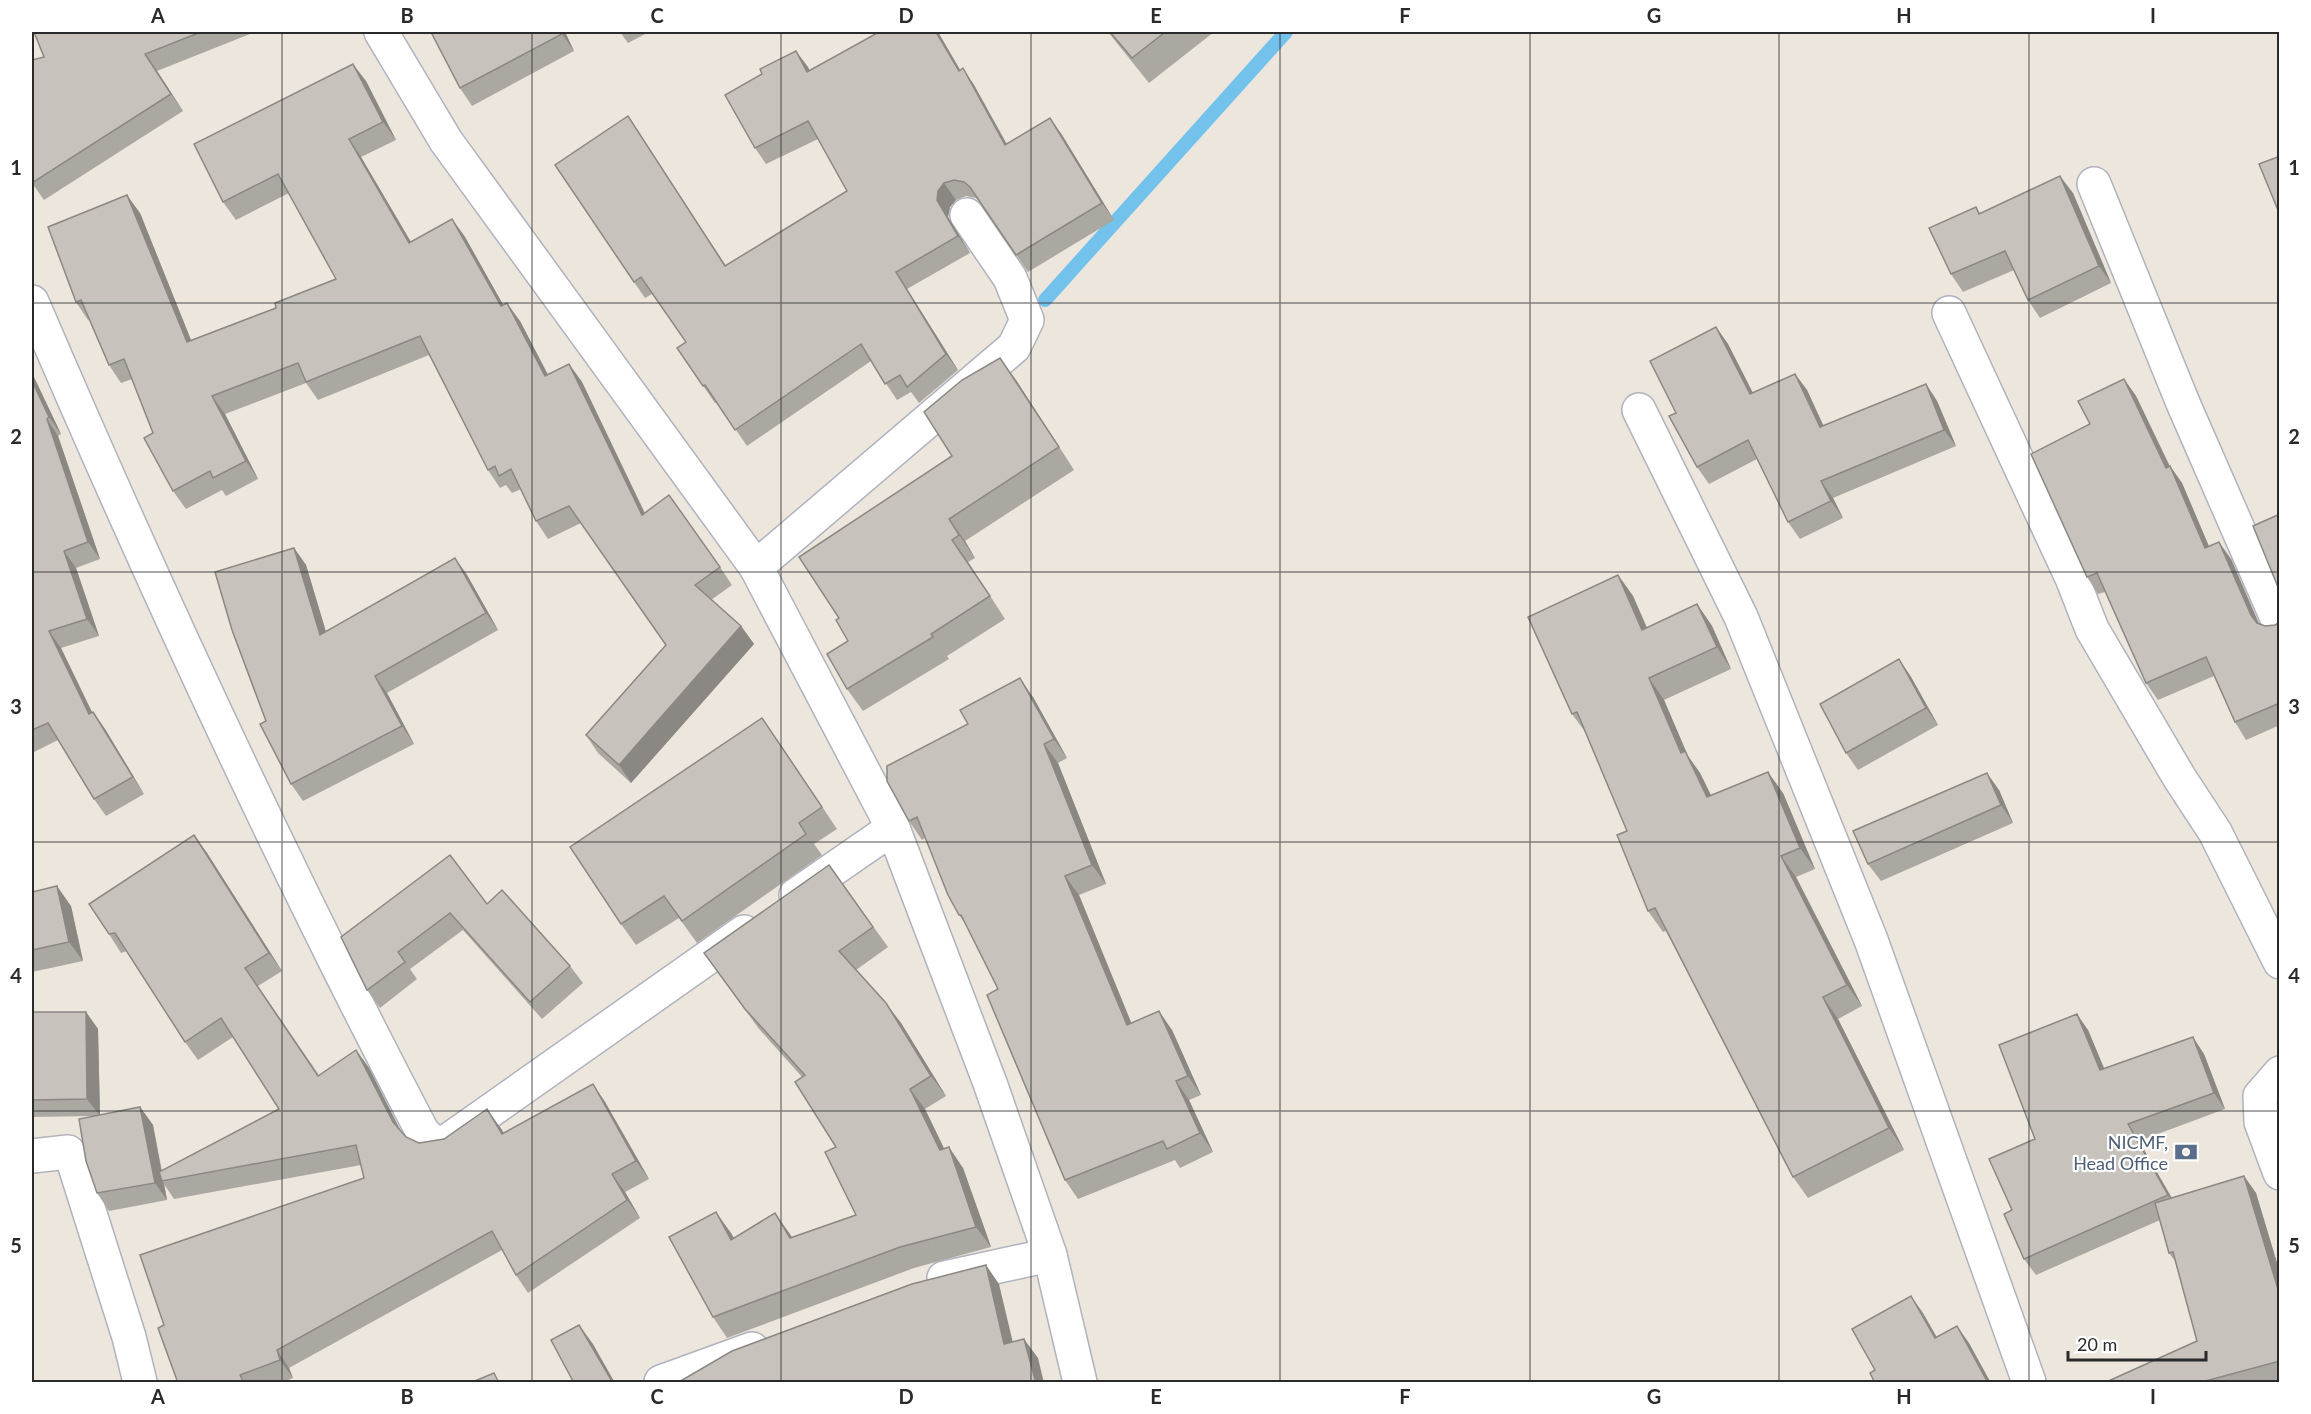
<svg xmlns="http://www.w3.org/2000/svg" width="2311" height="1414" viewBox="0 0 2311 1414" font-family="Lato,sans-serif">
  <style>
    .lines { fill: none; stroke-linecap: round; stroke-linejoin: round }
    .stream { stroke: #73c2eb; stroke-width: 14 }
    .minor-casing { stroke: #b0b2be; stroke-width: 36 }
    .minor { stroke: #fff; stroke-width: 33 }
    .wall { fill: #aba8a2 }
    .shaded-wall { fill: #8b8884 }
    .building { fill: #c7c3bc; stroke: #8b8884; stroke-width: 1.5 }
    .grid { fill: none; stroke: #2a2a2a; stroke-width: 1.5; stroke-opacity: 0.55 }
    .labels { text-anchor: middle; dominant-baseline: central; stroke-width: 4.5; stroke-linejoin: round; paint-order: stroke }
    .service-label { font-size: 18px; fill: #4e5e75; stroke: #fff; text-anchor: end }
    .neatline { fill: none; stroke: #2a2a2a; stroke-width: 2 }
    .grid-label { font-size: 20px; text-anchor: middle; font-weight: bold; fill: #2a2a2a }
  </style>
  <rect width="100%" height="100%" fill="#ece6dd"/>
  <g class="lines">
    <polyline class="stream" points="1045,300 1286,32"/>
    <g class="minor-casing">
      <g id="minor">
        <polyline points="381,32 446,141 756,567 893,828 990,1083 1050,1255 1080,1382"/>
        <polyline points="2094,184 2183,403 2280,625"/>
        <path d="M32,302C152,582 280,860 422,1131L432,1142H446L744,932"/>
        <polyline points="1949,313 2072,578 2092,629 2179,777 2215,832 2280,962"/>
        <polyline points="1639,410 1741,617 1871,940 2029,1382"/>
        <polyline points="756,567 1014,347 1027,320 1010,278 967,215"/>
        <polyline points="796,895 893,828"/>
        <polyline points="2280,1073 2260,1096 2261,1122 2280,1173"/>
        <polyline points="32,1156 68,1152 73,1160 129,1337 140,1382"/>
        <polyline points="944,1278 1050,1255"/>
        <polyline points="661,1382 752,1349"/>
      </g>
    </g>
    <use href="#minor" class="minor"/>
  </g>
  <g class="wall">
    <polygon points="34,32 255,32 157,71 183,111 44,200 32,183 44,57"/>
    <polygon points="436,32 565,32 574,51 472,106 460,88"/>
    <polygon points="620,32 649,32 628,43"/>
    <polygon points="879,32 938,32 960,70 974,85 1007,144 1050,118 1062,135 1114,220 1028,272 981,203 976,198 966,196 956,200 950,207 948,217 970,253 907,289 958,370 919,403 911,392 897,400 871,361 747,446 717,402 715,403 677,348 686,342 652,294 645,298 634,282 628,116 726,266 847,191 818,139 766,164 755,148 762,74 796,51 809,71"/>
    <polygon points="1108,32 1214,32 1149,83"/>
    <polygon points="366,81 396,140 361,157 411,242 452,219 465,237 503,305 520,321 548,375 569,364 582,382 645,513 720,567 732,585 711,600 741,626 754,644 631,783 598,753 586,735 666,645 581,523 548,539 536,521 521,489 512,493 506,485 500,488 488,470 429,355 318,400 306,383 225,414 258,479 226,496 222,490 186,509 173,491 153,433 132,379 121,383 109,365 89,319 88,320 76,302 140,213 191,340 276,308 336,279 289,193 236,220 223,202"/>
    <polygon points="2073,193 2111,283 2040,318 2028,300 2014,270 1963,292 1951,274 1976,207 1980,213"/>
    <polygon points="1716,327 1728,344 1753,393 1795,374 1807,390 1823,426 1926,384 1937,401 1956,446 1833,498 1843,518 1800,539 1788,522 1757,459 1709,484 1697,467 1676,413"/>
    <polygon points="32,373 61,434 58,436 100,559 76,568 99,636 61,648 92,712 93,712 105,729 144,794 106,816 94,799 58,740 32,753"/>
    <polygon points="2124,379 2136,396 2170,466 2182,483 2209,547 2231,559 2259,624 2265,626 2275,625 2280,622 2280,725 2246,740 2235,722 2214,676 2158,700 2146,683 2105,592 2098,594 2087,577 2090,424"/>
    <polygon points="1016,380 1074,470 965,541 975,558 968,562 1005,619 947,656 949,659 863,711 847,689 848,641 839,618"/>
    <polygon points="294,548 306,565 326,632 455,558 467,575 498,630 387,693 414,744 303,801 291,784 266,721"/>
    <polygon points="1618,575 1633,596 1647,628 1697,604 1712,626 1731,669 1664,700 1688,756 1700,773 1711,795 1783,793 1815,869 1796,877 1862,1006 1838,1019 1904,1150 1808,1198 1793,1177 1666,931 1663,932 1648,911 1627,831 1586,733 1572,714"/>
    <polygon points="1899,659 1911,677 1938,725 1858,770 1846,753"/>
    <polygon points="1033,697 1067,758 1058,763 1106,884 1079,895 1131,1023 1172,1030 1201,1095 1189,1100 1213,1152 1180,1168 1175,1160 1078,1199 1065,1180 998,989 968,928 959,915 925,838 922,840 909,821"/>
    <polygon points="777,739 837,829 814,844 822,855 697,943 679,918 636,945 621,924"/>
    <polygon points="1999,790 2013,823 1881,881 1868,864"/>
    <polygon points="194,835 207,853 282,971 258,986 319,1075 356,1050 369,1068 401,1131 406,1137 419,1143 444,1139 500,1127 504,1133 593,1084 605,1102 649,1179 625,1192 640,1218 528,1293 516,1275 502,1250 289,1368 293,1378 281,1383 178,1383 164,1325 364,1178 361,1165 174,1199 164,1184 167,1200 109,1211 97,1193 93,1116 32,1117 32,1012 86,1012 98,1029 100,1115 140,1107 153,1125 162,1171 279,1109 233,1037 198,1060 185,1042 127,951 121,953 109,934"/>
    <polygon points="829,865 888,947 856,970 901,1023 946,1096 925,1109 944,1149 963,1168 991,1247 914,1268 727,1338 713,1317 731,1233 734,1238 792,1238 856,1215 836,1147 802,1077 759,1029 704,953"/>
    <polygon points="32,892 71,906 83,961 32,972"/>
    <polygon points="487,904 570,966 583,983 542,1019 463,930 410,969 417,979 380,1008 367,990 341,937"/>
    <polygon points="2088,1030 2104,1069 2204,1054 2225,1109 2139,1141 2172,1198 2244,1176 2256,1193 2280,1273 2280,1380 2272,1383 2104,1383 2197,1341 2175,1261 2169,1253 2160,1220 2036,1275 2024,1259 2012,1210 2035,1139"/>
  </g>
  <g class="shaded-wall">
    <polygon points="561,32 565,32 574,51 562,34"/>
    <polygon points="936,32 938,32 970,87 959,71"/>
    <polygon points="796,51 808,67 819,89 807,72"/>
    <polygon points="145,54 157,71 183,111 171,94"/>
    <polygon points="353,64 366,81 396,140 383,122"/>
    <polygon points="963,68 974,85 1016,162 1005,145"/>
    <polygon points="628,116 639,133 737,283 725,266"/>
    <polygon points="1050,118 1062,135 1114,220 1102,203"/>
    <polygon points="349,139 361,157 422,261 409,243"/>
    <polygon points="2060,176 2073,193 2111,283 2099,266"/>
    <polygon points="944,183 956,200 950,207 948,217 970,253 958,236 937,200 938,191"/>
    <polygon points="127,195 140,213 199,360 187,342"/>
    <polygon points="452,219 465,237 514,324 501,306"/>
    <polygon points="896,272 907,289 958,370 946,354"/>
    <polygon points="507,303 520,321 558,394 545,376"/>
    <polygon points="1716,327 1728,344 1762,411 1750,394"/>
    <polygon points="1000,358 1016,380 1074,470 1059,447"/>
    <polygon points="569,364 582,382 654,533 642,515"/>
    <polygon points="32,373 61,434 49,417 32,381"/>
    <polygon points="1795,374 1807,390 1832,444 1820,427"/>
    <polygon points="2124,379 2136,396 2174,476 2170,466 2182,483 2217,565 2205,548"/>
    <polygon points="1926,384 1937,401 1956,446 1944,430"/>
    <polygon points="212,396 225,414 258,479 246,461"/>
    <polygon points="47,419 58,436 100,559 88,542"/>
    <polygon points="1821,481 1833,498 1843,518 1831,501"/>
    <polygon points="949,519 965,541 975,558 959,535"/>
    <polygon points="952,540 968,562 1005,619 990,596"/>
    <polygon points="2219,542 2231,559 2263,633 2251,615"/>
    <polygon points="294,548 306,565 332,652 320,635"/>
    <polygon points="64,551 76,568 99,636 87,619"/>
    <polygon points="455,558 467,575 498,630 486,613"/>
    <polygon points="1618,575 1633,596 1657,651 1642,630"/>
    <polygon points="1697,604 1712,626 1731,669 1717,647"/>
    <polygon points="741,626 754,644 631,783 619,765"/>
    <polygon points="49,631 61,648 101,731 89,714"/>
    <polygon points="1899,659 1911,677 1938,725 1926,708"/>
    <polygon points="375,676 387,693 414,744 402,726"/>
    <polygon points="1020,678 1033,697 1067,758 1054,739"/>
    <polygon points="1649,678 1664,700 1688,756 1700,773 1722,818 1707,797 1681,753"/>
    <polygon points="93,712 105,729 144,794 133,777"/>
    <polygon points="1044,744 1058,763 1106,884 1092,865"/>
    <polygon points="1768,772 1783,793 1815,869 1800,848"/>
    <polygon points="1987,773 1999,790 2013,823 2001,805"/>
    <polygon points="194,835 207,853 282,971 269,953"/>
    <polygon points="1781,856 1796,877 1862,1006 1847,985"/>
    <polygon points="1065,876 1079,895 1140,1044 1127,1025"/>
    <polygon points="57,886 71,906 83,961 69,942"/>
    <polygon points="1823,997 1838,1019 1904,1150 1889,1128"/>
    <polygon points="886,1003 901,1023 946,1096 931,1076"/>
    <polygon points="1159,1011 1172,1030 1201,1095 1188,1076"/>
    <polygon points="86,1012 98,1029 100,1116 87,1099"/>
    <polygon points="2077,1014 2088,1030 2112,1087 2100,1070"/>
    <polygon points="2193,1037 2204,1054 2225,1109 2214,1093"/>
    <polygon points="356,1050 369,1068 405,1140 393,1122"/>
    <polygon points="1176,1081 1189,1100 1213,1152 1200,1133"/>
    <polygon points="593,1084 605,1102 649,1179 636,1161"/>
    <polygon points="910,1089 925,1109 955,1171 940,1150"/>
    <polygon points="140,1107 153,1125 163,1180 162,1181 164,1184 167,1200 155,1183"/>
    <polygon points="487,1109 500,1127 515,1152 502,1134"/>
    <polygon points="2128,1124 2139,1141 2179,1211 2168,1195"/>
    <polygon points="949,1147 963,1168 991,1247 976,1227"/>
    <polygon points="612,1174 625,1192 640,1218 627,1200"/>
    <polygon points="2244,1176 2256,1193 2280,1273 2280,1296"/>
    <polygon points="716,1212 731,1233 745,1260 731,1240"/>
    <polygon points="775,1213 790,1234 805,1259 790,1238"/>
    <polygon points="986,1265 999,1284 1018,1364 1004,1344"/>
    <polygon points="1911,1296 1923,1313 1947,1355 1935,1338"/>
    <polygon points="579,1325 593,1344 615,1383 613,1383"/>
    <polygon points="1957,1326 1969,1343 1991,1383 1988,1383"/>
    <polygon points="1024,1339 1038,1358 1044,1383 1036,1383"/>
    <polygon points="277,1350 289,1368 293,1378 280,1360"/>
  </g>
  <g class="building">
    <polygon points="34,32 201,32 145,54 171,94 32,183 32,60 44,57"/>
    <polygon points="436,32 561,32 562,34 460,88 432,34"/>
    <polygon points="879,32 936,32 959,71 963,68 1005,145 1050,118 1102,203 1016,255 970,187 964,182 954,180 944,183 938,191 937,200 958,236 896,272 946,354 907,387 900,375 885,384 861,344 735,430 705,385 703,386 677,348 686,342 641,277 634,282 555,165 628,116 725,266 847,191 808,121 755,148 725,95 762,74 760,69 796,51 807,72"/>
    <polygon points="1110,32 1165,32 1132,58"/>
    <polygon points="353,64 383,122 349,139 409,243 452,219 501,306 507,303 545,376 569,364 642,515 669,495 720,567 695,585 741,626 619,765 586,735 666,645 569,506 536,521 511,469 499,476 495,466 488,470 420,336 306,382 298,363 212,396 246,461 213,478 210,471 173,491 144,438 153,433 124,359 109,365 81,300 76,302 48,227 127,195 187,342 276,308 275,303 336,279 278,174 223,202 194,144"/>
    <polygon points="2280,156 2280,215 2259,164"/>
    <polygon points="2060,176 2099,266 2028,300 2005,251 1951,274 1929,228 1976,207 1979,214"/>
    <polygon points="1716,327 1750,394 1795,374 1820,427 1926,384 1944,430 1821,481 1831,501 1788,522 1748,440 1697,467 1669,416 1676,413 1650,361"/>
    <polygon points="1000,358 1059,447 949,519 959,535 952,540 990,596 931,634 933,637 847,689 827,654 848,641 836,620 839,618 799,557 952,456 924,412 962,380"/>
    <polygon points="2124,379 2166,468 2170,466 2205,548 2219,542 2251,615 2257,623 2265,626 2275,625 2280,622 2280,703 2235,722 2206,657 2146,683 2097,573 2087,577 2031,454 2090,424 2078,401"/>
    <polygon points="32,381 49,417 47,419 88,542 64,551 87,619 49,631 89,714 93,712 133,777 94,799 48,723 32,730"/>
    <polygon points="2280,514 2280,592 2253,526"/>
    <polygon points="294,548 320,635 455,558 486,613 375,676 402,726 291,784 260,724 266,721 232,630 215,572"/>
    <polygon points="1618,575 1642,630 1697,604 1717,647 1649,678 1681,753 1685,751 1707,797 1768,772 1800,848 1781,856 1847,985 1823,997 1889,1128 1793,1177 1655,908 1648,911 1617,835 1627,831 1577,712 1572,714 1528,617"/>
    <polygon points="1899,659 1926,708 1846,753 1820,704"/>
    <polygon points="1020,678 1054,739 1044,744 1092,865 1065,876 1127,1025 1159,1011 1188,1076 1176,1081 1200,1133 1167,1149 1163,1141 1065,1180 987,995 998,989 961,915 959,915 948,895 917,817 909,821 887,781 887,766 968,724 960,710"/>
    <polygon points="762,718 822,807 799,823 806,834 682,921 664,896 621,924 570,847"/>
    <polygon points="1987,773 2001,805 1868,864 1853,831"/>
    <polygon points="194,835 269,953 245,968 318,1076 356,1050 393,1122 406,1137 419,1143 444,1139 487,1109 502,1134 593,1084 636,1161 612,1174 627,1200 516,1275 492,1231 277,1350 280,1360 240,1375 244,1383 178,1383 158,1328 164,1325 140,1255 364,1178 356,1145 162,1181 159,1172 279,1109 221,1018 185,1042 115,933 109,934 89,904"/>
    <polygon points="450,855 487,904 502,890 570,966 530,1002 450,913 398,952 405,962 367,990 341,937"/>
    <polygon points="829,865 873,927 839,951 886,1003 931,1076 910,1089 940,1150 949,1147 976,1227 900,1247 713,1317 669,1237 716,1212 731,1240 775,1213 790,1238 856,1215 825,1152 836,1147 795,1082 805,1075 745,1009 704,953"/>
    <polygon points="57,886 69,942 32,950 32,892"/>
    <polygon points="32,1012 86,1012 87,1099 32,1100"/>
    <polygon points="2077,1014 2100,1070 2193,1037 2214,1093 2128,1124 2168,1195 2024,1259 2004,1214 2012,1210 1989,1159 2035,1139 1999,1045"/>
    <polygon points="140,1107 155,1183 97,1193 86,1161 79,1119"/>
    <polygon points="2244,1176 2280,1296 2280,1361 2198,1383 2104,1383 2197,1341 2173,1252 2169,1253 2155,1203"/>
    <polygon points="986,1265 1004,1344 1024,1339 1036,1383 677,1383 732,1351 912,1284"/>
    <polygon points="1911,1296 1935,1338 1957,1326 1988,1383 1875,1383 1870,1373 1875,1370 1852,1329"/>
    <polygon points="579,1325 613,1383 574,1383 551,1340"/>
    <polygon points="494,1373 499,1383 470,1383"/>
  </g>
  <path class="grid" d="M282,32V1382M532,32V1382M781,32V1382M1031,32V1382M1280,32V1382M1530,32V1382M1779,32V1382M2029,32V1382M32,303H2280M32,572H2280M32,842H2280M32,1111H2280"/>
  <defs>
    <g id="bank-bare" transform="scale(1.8)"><path d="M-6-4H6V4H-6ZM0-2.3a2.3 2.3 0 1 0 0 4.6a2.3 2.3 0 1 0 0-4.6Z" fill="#5c6f8a" stroke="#fff" stroke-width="2.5" paint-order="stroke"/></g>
  </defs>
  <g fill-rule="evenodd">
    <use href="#bank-bare" x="2186" y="1152"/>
  </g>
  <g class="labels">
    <g class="service-label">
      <text x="2168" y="1142">NICMF,<tspan x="2168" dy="21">Head Office</tspan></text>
    </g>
  </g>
  <rect width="2311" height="1414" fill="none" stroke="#ffffff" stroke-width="66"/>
  <path d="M2068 1351v9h138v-9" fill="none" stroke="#2a2a2a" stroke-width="3"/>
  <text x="2077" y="1351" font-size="18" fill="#2a2a2a" stroke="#ffffff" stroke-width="4.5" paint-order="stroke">20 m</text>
  <rect x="33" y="33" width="2245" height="1348" class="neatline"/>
  <g class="grid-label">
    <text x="158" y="23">A</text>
    <text x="407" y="23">B</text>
    <text x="657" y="23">C</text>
    <text x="906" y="23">D</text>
    <text x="1156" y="23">E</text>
    <text x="1405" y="23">F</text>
    <text x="1654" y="23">G</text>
    <text x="1904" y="23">H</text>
    <text x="2153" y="23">I</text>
    <text x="16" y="175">1</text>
    <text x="2294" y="175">1</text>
    <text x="16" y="444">2</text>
    <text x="2294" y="444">2</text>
    <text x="16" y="714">3</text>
    <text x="2294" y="714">3</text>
    <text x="16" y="983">4</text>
    <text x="2294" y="983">4</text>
    <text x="16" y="1253">5</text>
    <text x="2294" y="1253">5</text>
    <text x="158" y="1404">A</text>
    <text x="407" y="1404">B</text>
    <text x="657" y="1404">C</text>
    <text x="906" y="1404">D</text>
    <text x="1156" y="1404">E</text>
    <text x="1405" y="1404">F</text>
    <text x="1654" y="1404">G</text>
    <text x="1904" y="1404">H</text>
    <text x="2153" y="1404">I</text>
  </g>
</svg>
